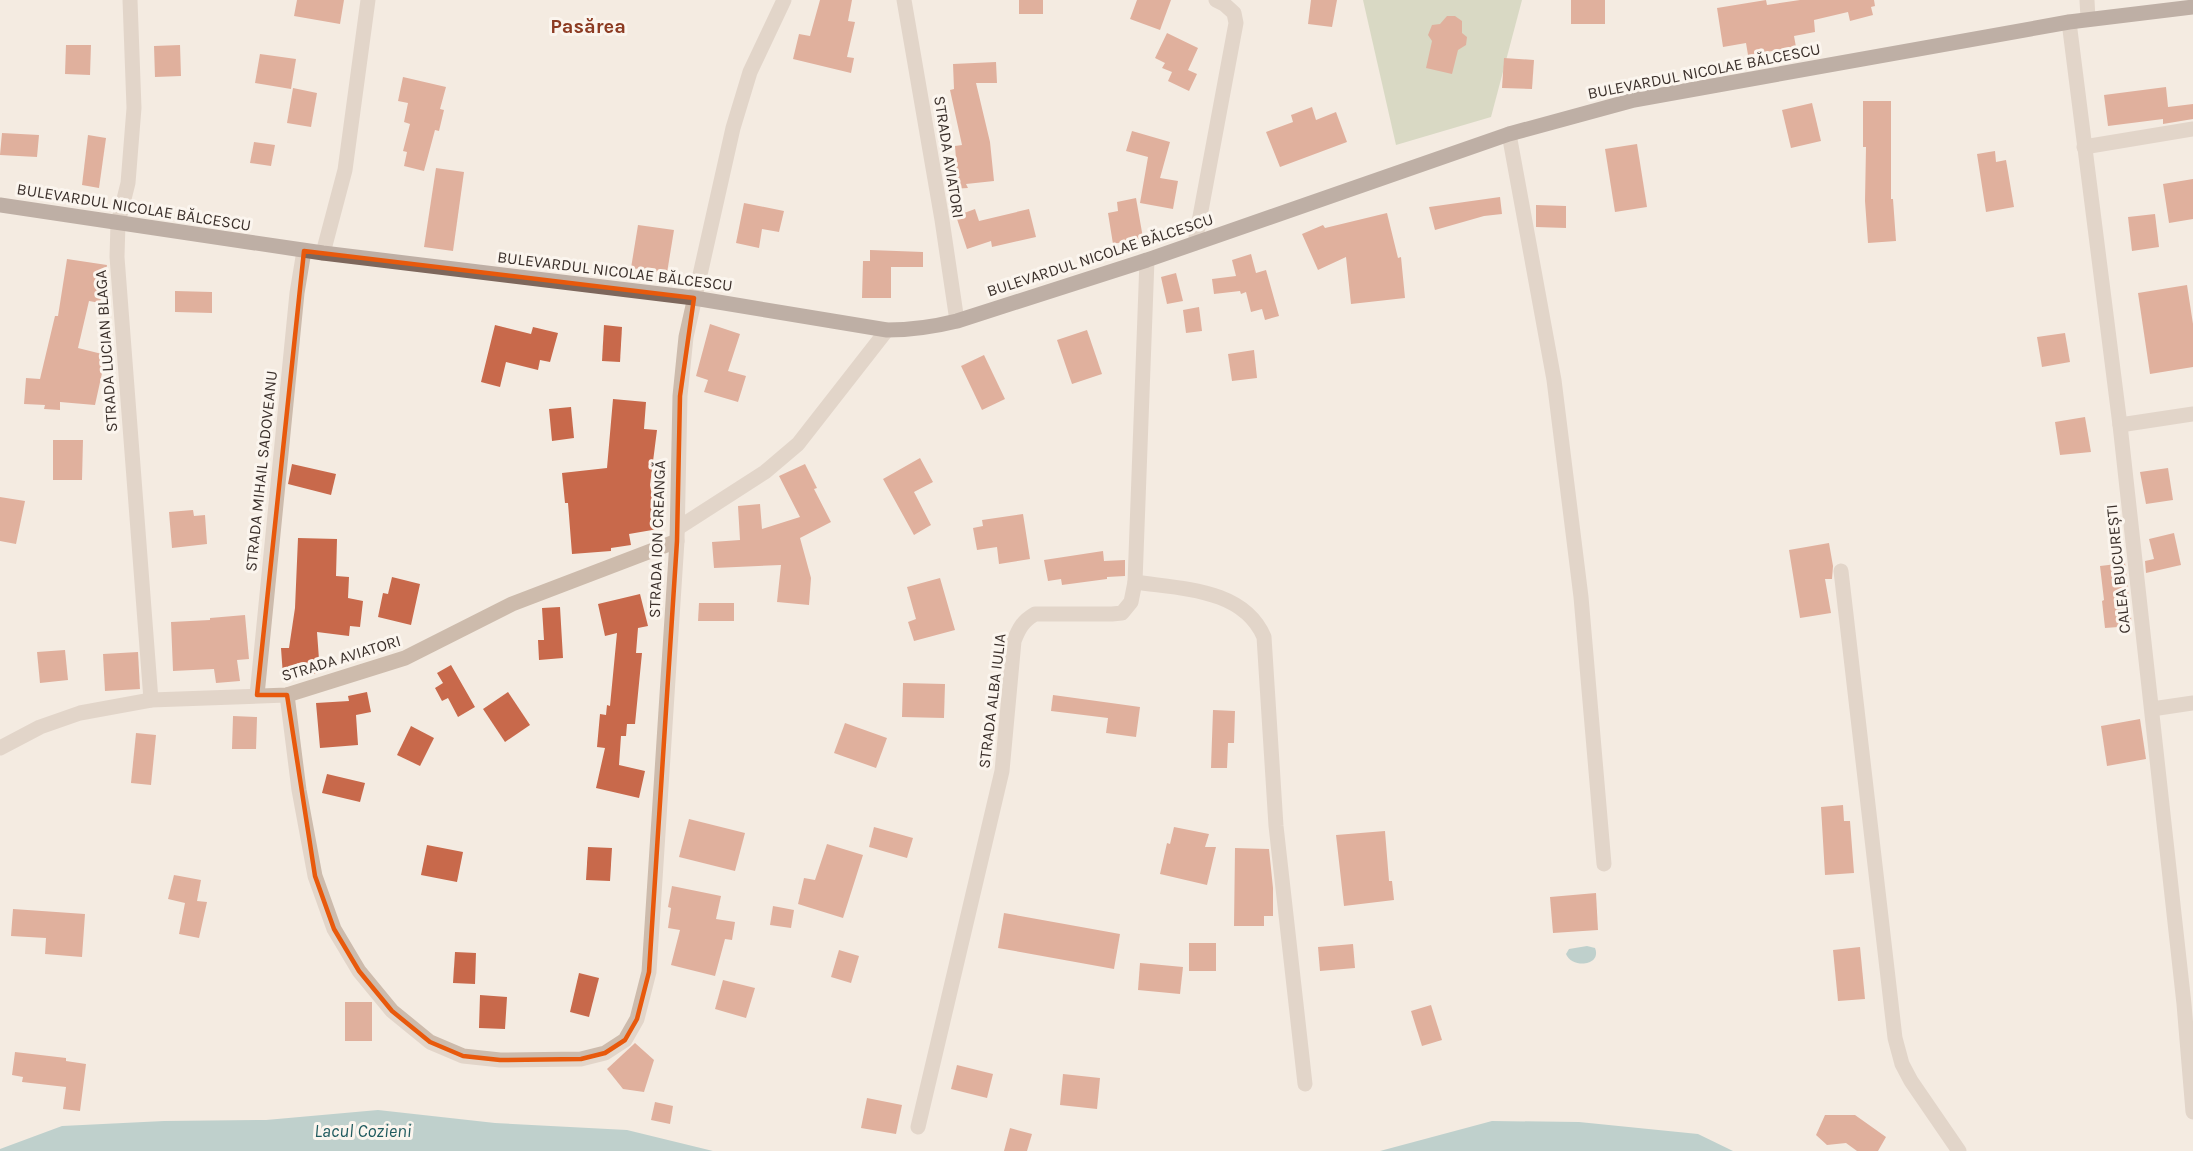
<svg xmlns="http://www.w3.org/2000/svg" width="2193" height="1151" viewBox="0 0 2193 1151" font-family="Karla,sans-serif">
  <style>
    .green { fill: #b8c4a0 }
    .water { fill: #7fb0b2 }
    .building { fill: #c8694b }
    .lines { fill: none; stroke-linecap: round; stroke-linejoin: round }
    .minor { stroke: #cdbbac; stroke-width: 15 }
    .major { stroke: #7d675c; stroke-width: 15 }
    .marked { fill: none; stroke: #e8590c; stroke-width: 4.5; stroke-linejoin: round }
    .labels { text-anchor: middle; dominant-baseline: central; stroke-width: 6; stroke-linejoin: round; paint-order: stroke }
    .street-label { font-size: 16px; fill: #3b302b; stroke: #fbf5ee }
    .water-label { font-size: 18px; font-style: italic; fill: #1f5a5e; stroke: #fbf5ee }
    .quarter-label { font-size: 20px; font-weight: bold; fill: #8c3b22; stroke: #fbf5ee }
  </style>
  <rect width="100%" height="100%" fill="#f4ebe1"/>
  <polygon class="green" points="1363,0 1522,0 1491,117 1396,145"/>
  <g class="water">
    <path d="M1587,946L1595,948C1602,966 1572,969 1566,954L1569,949Z"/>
    <polygon points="378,1110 495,1123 627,1130 713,1151 0,1151 0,1149 62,1126 164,1121 266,1120"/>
    <polygon points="1492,1121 1579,1122 1698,1134 1733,1151 1380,1151"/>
  </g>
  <g class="building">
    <polygon points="297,0 344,0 340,24 294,16"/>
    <polygon points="820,0 852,0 848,21 855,22 847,57 854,58 851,73 793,59 799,34 810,36"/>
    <rect x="1019" y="0" width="24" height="14"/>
    <polygon points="1137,0 1171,0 1160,30 1130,19"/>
    <polygon points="1311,0 1337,0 1332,27 1308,24"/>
    <rect x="1571" y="0" width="34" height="24"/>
    <polygon points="1766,0 1767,5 1800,0 1874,0 1875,6 1871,7 1873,15 1850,21 1848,12 1814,20 1815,32 1794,36 1796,47 1748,55 1746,43 1723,47 1717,8"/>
    <polygon points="1447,16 1455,16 1462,21 1462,33 1467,37 1466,45 1458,50 1452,74 1426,68 1432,41 1428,35 1432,25 1440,24"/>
    <polygon points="1167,33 1198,48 1188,70 1197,74 1189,91 1168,81 1172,72 1162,68 1165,63 1155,58"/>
    <polygon points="66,45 91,45 90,75 65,74"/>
    <polygon points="180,45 181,76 155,77 154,46"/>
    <polygon points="260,54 296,59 291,89 255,83"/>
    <polygon points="1504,58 1534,60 1532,89 1502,88"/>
    <polygon points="996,62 997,83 976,83 990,142 994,181 966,184 968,188 951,189 948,160 956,159 955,146 962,145 950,90 954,89 953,64"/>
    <polygon points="403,77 446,87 440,109 444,110 439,131 435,130 424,171 404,166 407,152 403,151 410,124 404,122 408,103 398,101"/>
    <polygon points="2166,87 2168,107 2193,104 2193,119 2163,124 2163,119 2108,126 2104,95"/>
    <polygon points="293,88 317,93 311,127 287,123"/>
    <polygon points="1863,101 1891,101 1891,199 1893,199 1896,241 1868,243 1865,201 1866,147 1863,147"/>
    <polygon points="1812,103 1821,141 1791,148 1782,110"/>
    <polygon points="1312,107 1316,120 1336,112 1347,142 1280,167 1266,132 1293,122 1291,115"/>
    <polygon points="1132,131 1170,142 1160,178 1178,181 1173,209 1140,203 1148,157 1126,151"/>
    <polygon points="2,133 39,135 37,157 0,155"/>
    <polygon points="88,135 106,138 99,188 82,185"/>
    <polygon points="254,142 275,145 271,166 250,163"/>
    <polygon points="1637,144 1647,207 1615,212 1605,149"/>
    <polygon points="1995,151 1996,162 2006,160 2014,207 1986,212 1977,154"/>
    <polygon points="436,168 464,172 453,251 424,247"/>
    <polygon points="2193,179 2193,219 2169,223 2163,184"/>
    <polygon points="1500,197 1502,214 1484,216 1435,230 1429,207"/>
    <polygon points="1136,198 1143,238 1113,244 1108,213 1118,211 1117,202"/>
    <polygon points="744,203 784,211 779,232 762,229 759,248 736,243"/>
    <polygon points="1536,205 1566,206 1566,228 1536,227"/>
    <polygon points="975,209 979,221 1029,209 1036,237 992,247 991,241 967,249 956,216"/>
    <polygon points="1387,213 1398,258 1401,257 1405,298 1351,304 1346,257 1318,270 1302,234 1323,225 1325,228"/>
    <polygon points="2155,214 2159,247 2132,251 2128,217"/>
    <polygon points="638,225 674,230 667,273 631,268"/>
    <polygon points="870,250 923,252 923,267 891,267 891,298 862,298 863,261 870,261"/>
    <polygon points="1251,254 1256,273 1266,270 1279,316 1265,320 1262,309 1251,312 1246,292 1241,294 1240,291 1214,294 1212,279 1236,276 1232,260"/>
    <polygon points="67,259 107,265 100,303 89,301 78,348 106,355 95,405 60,402 60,410 44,409 45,405 24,404 26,378 40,379 55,316 58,316"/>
    <polygon points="1176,273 1183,301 1167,304 1161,277"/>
    <polygon points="2187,285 2193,324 2193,367 2150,374 2138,293"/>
    <polygon points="175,291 212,292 212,313 175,312"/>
    <polygon points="1199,307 1202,331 1186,333 1183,310"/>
    <polygon points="710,324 740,334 728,371 746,376 738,402 704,392 708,380 696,376"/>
    <polygon points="495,325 531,334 533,327 558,333 550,362 540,360 538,370 506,362 500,387 481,382"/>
    <polygon points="604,325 622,327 620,362 602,361"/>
    <polygon points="1087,330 1102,374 1072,384 1057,340"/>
    <polygon points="2065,333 2070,362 2042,367 2037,337"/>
    <polygon points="1254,350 1257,378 1232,381 1228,354"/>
    <polygon points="984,355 1005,399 982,410 961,366"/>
    <polygon points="613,399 646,402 644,429 657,430 650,485 658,529 629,534 631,545 611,548 611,551 572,554 568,503 565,503 562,473 607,468"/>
    <polygon points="571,407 574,438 552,441 549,409"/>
    <polygon points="2085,417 2091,452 2060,455 2055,422"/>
    <polygon points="53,440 83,440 82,480 53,480"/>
    <polygon points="920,458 933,482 914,492 931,525 914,535 883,479"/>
    <polygon points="292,464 336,474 331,495 288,484"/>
    <polygon points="805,464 817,488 814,489 831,522 800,538 811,578 809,605 777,602 781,565 714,568 712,542 740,540 738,506 760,504 762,529 800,517 779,476"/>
    <polygon points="2168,468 2173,500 2146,504 2140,472"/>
    <polygon points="0,497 25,501 16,544 0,541"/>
    <polygon points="193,510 194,516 205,515 207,544 172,548 169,512"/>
    <polygon points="1023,514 1030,559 999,564 997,547 977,550 973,528 983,526 982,520"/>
    <polygon points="2174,533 2181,565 2146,573 2145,561 2154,559 2149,539"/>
    <polygon points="298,538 337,539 336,576 349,577 348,598 363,601 360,627 350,626 349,636 317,632 320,673 283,676 281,648 289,648 295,608"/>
    <polygon points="1829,543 1833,566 1832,579 1825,579 1831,613 1800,618 1789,550"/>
    <polygon points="1103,551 1104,561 1125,560 1125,576 1107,577 1107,579 1062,585 1061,579 1048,581 1044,560"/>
    <polygon points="2125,563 2132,626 2105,628 2102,601 2104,600 2100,566"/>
    <polygon points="392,577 420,584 411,625 378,617 383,593 388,594"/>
    <polygon points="940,578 955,630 914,641 908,622 916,619 907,587"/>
    <polygon points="640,594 648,626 638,628 636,653 642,653 635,724 627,724 626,736 621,736 619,765 645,771 639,798 596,788 605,748 597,747 600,714 606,715 607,705 610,706 617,633 605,636 598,604"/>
    <polygon points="699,603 734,603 734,621 698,621"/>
    <polygon points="560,607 563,658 539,660 538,640 544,640 542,608"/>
    <polygon points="245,615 249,659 237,660 240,681 216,683 214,669 173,671 171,622 210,620 210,618"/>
    <polygon points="65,650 68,680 40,683 37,652"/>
    <polygon points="138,652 140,689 105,691 103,654"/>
    <polygon points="451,665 475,707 458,717 448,698 442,701 435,688 443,683 437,673"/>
    <polygon points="903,683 945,684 944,718 902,717"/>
    <polygon points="367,692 371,712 356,715 358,745 320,748 316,703 349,701 348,696"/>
    <polygon points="508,692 530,725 505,742 483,709"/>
    <polygon points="1053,695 1140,707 1136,737 1106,733 1108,718 1051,711"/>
    <polygon points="1213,710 1235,711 1234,743 1228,743 1227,768 1211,768"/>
    <polygon points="233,716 257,717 256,749 232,749"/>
    <polygon points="2140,719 2146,759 2107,766 2101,726"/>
    <polygon points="845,723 887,738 876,768 834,753"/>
    <polygon points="411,726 434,738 420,766 397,755"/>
    <polygon points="136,733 156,735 151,785 131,783"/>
    <polygon points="327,774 365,783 360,802 322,793"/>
    <polygon points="1843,805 1844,821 1850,821 1854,873 1825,875 1821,807"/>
    <polygon points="689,819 745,833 735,871 679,857"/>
    <polygon points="874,827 913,838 907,858 869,847"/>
    <polygon points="1174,827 1209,834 1205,847 1216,847 1207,885 1160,874 1167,843 1170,844"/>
    <polygon points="1385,831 1389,881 1392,881 1394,900 1344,906 1336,835"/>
    <polygon points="827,844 863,855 843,918 798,904 804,878 815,880"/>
    <polygon points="427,845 463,852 457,882 421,875"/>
    <polygon points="588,847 612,848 610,881 586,880"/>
    <polygon points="1235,848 1269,849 1273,888 1273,916 1264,916 1264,926 1234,926"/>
    <polygon points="174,875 201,880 197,901 207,902 199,938 179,934 185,903 168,899"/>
    <polygon points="672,886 721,896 716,919 735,922 732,940 725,939 715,976 671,965 680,930 668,928 671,908 668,907"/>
    <polygon points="1596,893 1598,930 1553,933 1550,897"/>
    <polygon points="773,906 794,910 791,928 770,925"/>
    <polygon points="13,909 85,914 82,957 45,954 46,938 11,936"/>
    <polygon points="1004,913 1120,934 1114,969 998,948"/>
    <rect x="1189" y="943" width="27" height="28"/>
    <polygon points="1353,944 1355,968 1320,971 1318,947"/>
    <polygon points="1860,947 1865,999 1838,1001 1833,950"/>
    <polygon points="839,950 859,956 851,983 831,977"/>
    <polygon points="455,952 476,953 475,984 453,983"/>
    <polygon points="1140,963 1183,967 1180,994 1138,990"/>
    <polygon points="579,973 599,978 589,1017 570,1012"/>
    <polygon points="723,980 755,988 746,1018 715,1009"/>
    <polygon points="480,995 507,997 505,1029 479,1028"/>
    <rect x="345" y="1002" width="27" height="39"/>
    <polygon points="1431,1005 1442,1040 1422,1046 1411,1011"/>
    <polygon points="635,1043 654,1060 644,1092 623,1089 607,1069"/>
    <polygon points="15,1052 66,1058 66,1061 86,1064 80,1111 63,1109 66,1087 22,1082 23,1077 12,1075"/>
    <polygon points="957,1065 993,1074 987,1098 951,1089"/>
    <polygon points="1063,1074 1100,1078 1097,1109 1060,1105"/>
    <polygon points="867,1098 902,1105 896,1134 861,1128"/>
    <polygon points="655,1102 673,1106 670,1124 651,1120"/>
    <polygon points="1825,1115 1855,1115 1886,1137 1878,1151 1857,1151 1846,1143 1827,1145 1816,1135"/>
    <polygon points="1010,1128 1032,1134 1027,1151 1004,1151"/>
  </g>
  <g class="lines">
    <g class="minor">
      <polyline points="130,0 134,108 128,183 118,223 117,257 151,700"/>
      <polyline points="904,0 942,220 957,321"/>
      <polyline points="2087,0 2088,19"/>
      <polyline points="2069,22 2120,425 2184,1004 2193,1112"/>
      <polyline points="1509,134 1554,380 1581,597 1604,864"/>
      <polyline points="2084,147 2193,129"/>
      <polyline points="1195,243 1236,23 1234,13 1224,4 1216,0"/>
      <polyline points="323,253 345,170 368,0"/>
      <polyline points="2120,425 2193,414"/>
      <polyline points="678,528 765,472 798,444 887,330"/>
      <polyline points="1841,571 1895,1038 1902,1064 1911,1081 1959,1151"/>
      <path d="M1135,582C1180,589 1243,588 1264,637L1276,826L1305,1084"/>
      <polyline points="257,695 297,293 304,251"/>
      <polyline points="287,695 299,790 315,876 334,929 359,971 392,1011 430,1042 463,1056 500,1060 581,1059 605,1053 625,1040 637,1019 649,972 677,541 680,396 686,337 733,128 750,72 784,0"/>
      <polyline points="2152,709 2193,703"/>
      <polyline points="0,748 40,727 80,713 151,700 287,695 405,658 512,604 677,541"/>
      <path d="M918,1127L1002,771L1014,641C1019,628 1023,621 1035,614H1112L1122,613L1131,602L1135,582L1147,260"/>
    </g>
    <path class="major" d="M0,205L323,253L694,298L887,330C911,330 933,327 957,321L1147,260L1509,134L1634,100L2069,22L2193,7"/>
  </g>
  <path d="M0 0H2193V1151H0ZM304,251L694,298L680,396L677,541L649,972L637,1019L625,1040L605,1053L581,1059L500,1060L463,1056L430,1042L392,1011L359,971L334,929L315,876L287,695H257Z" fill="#f4ebe1" fill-opacity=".55" fill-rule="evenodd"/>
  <path class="marked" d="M304,251L694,298L680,396L677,541L649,972L637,1019L625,1040L605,1053L581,1059L500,1060L463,1056L430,1042L392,1011L359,971L334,929L315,876L287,695H257Z"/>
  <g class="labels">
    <g class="street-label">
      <text transform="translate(1704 71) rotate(-11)">BULEVARDUL NICOLAE BĂLCESCU</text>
      <text transform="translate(949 157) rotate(81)">STRADA AVIATORI</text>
      <text transform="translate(134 207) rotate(9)">BULEVARDUL NICOLAE BĂLCESCU</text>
      <text transform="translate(1100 255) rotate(-18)">BULEVARDUL NICOLAE BĂLCESCU</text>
      <text transform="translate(615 271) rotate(7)">BULEVARDUL NICOLAE BĂLCESCU</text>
      <text transform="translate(106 351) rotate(-94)">STRADA LUCIAN BLAGA</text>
      <text transform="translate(261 471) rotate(-84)">STRADA MIHAIL SADOVEANU</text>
      <text transform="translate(657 539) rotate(-88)">STRADA ION CREANGĂ</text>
      <text transform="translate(2118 569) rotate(-96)">CALEA BUCUREȘTI</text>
      <text transform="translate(341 658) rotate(-17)">STRADA AVIATORI</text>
      <text transform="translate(992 701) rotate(-83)">STRADA ALBA IULIA</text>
    </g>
    <g class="water-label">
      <text x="363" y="1131">Lacul Cozieni</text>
    </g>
    <g class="quarter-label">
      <text x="588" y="26">Pasărea</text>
    </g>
  </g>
</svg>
